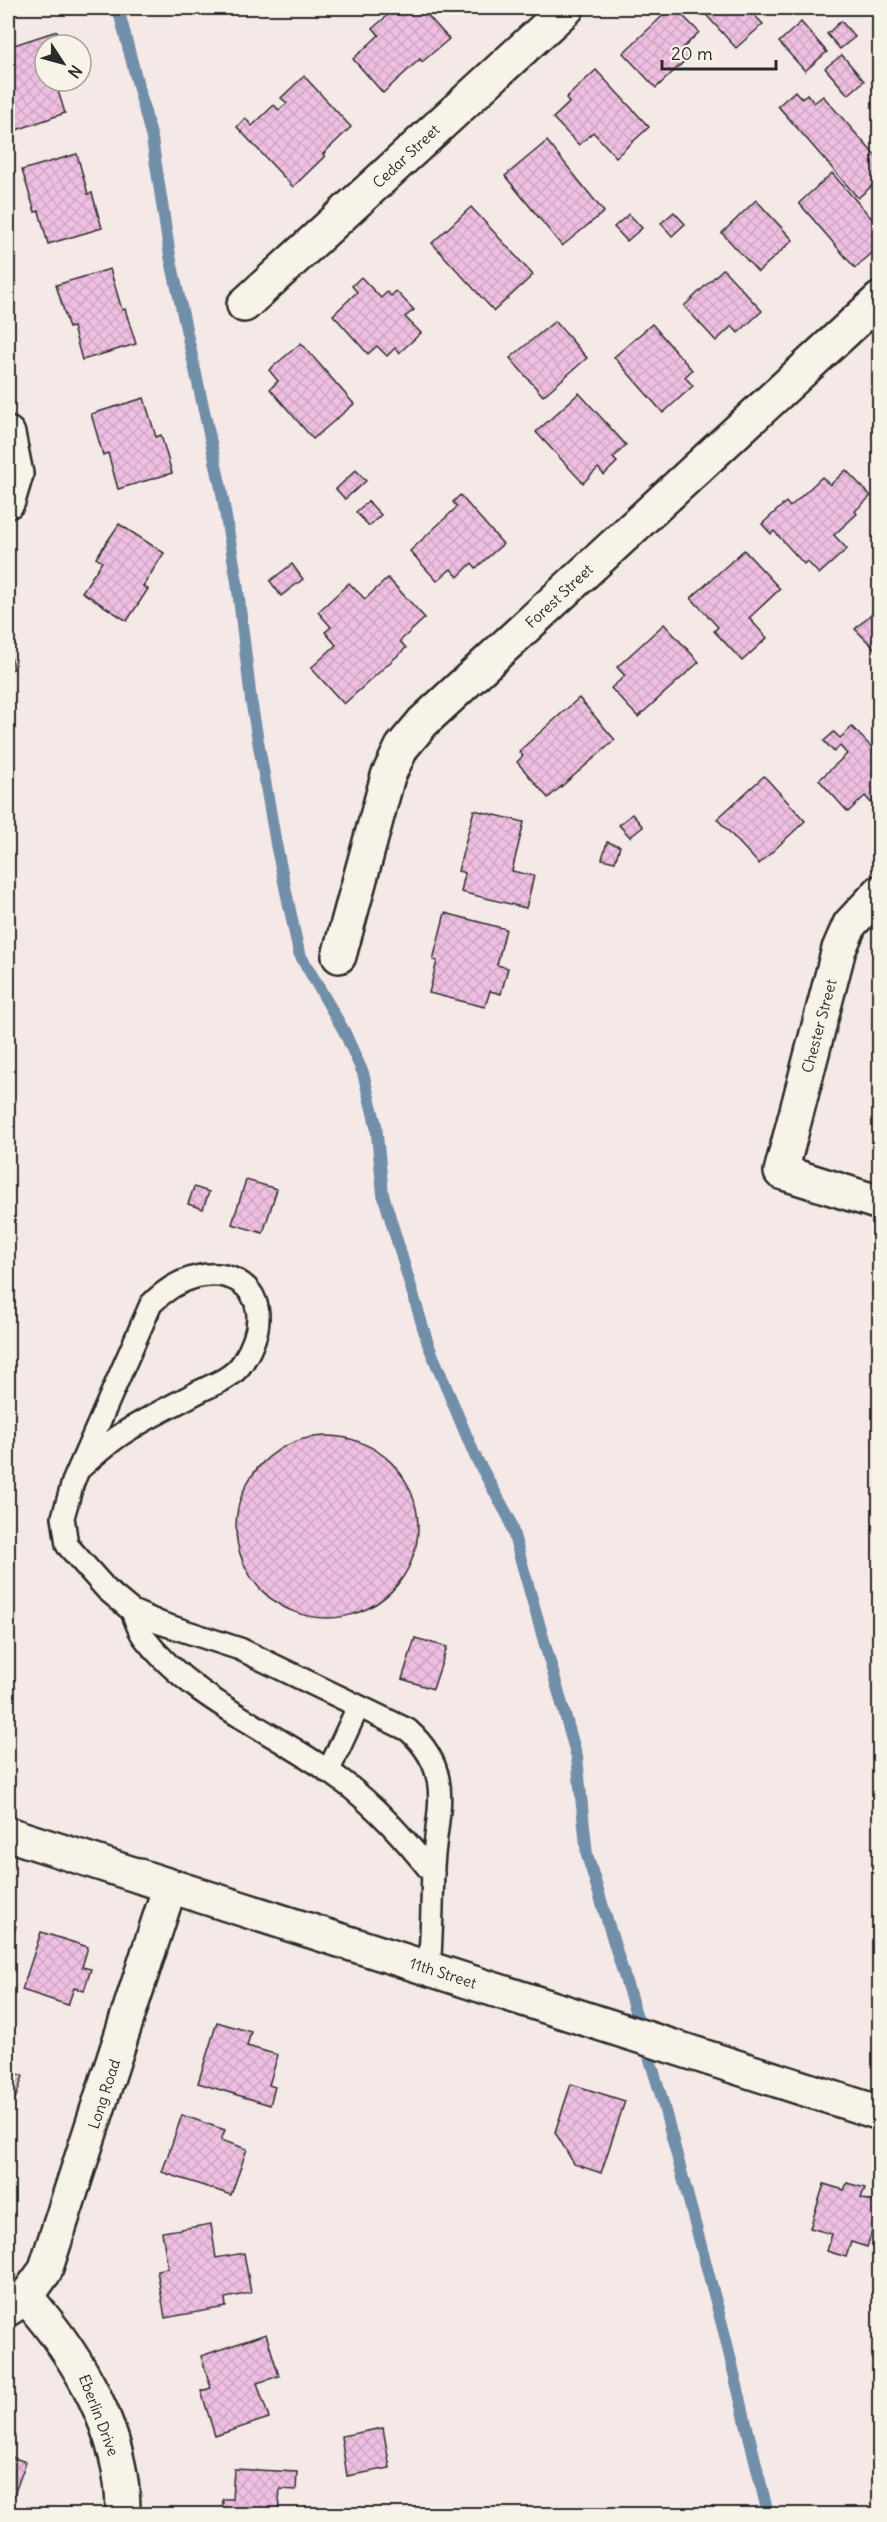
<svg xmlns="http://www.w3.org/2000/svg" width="887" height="2522" viewBox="0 0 887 2522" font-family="Delius,sans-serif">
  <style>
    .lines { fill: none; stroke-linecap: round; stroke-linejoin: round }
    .stream { stroke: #728faa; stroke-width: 12 }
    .building { fill: url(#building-cross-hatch); stroke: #2b2b2b; stroke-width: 1.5 }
    .lane-casing { stroke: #2b2b2b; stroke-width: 26 }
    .street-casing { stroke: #2b2b2b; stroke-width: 38 }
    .lane { stroke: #f7f3e8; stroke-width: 21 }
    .street { stroke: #f7f3e8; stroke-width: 33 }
    .labels { text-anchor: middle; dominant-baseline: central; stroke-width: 4.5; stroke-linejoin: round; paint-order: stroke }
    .street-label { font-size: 15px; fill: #2b2b2b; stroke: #f7f3e8 }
  </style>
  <defs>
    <pattern id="building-cross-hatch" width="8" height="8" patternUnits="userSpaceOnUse" patternTransform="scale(1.5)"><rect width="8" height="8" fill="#efbfe1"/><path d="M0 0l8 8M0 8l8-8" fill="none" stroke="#cda4c1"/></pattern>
  </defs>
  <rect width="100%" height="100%" fill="#f5e9e7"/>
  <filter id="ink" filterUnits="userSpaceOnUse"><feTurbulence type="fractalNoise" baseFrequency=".0167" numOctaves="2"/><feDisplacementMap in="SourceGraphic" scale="12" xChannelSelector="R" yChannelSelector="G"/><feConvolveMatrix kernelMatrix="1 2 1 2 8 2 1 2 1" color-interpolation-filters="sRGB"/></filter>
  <g filter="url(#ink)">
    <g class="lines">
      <polyline class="stream" points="118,8 152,139 170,256 221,488 237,582 251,700 276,844 299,953 344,1031 363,1073 376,1125 383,1194 428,1344 475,1456 509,1518 577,1757 587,1855 660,2092 724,2332 768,2514"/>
    </g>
    <g class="building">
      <polygon points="396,8 404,14 411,8 421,8 449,39 422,62 420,59 383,93 353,59 379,35 373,28"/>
      <polygon points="459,8 474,8 466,15"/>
      <polygon points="671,8 675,8 699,32 683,48 690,56 656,88 623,53"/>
      <polygon points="700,8 757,8 760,11 755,16 763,24 736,48"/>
      <polygon points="841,21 855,37 840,49 827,34"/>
      <polygon points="801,22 827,52 805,71 779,42"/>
      <polygon points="57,31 62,45 45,45 45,81 55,81 65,113 11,132 8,122 8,47"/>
      <polygon points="842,55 864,81 848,95 825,68"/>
      <polygon points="596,70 649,127 616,157 593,132 579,145 553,118 569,103 566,98"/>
      <polygon points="304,76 351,127 323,154 325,156 293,187 237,127 245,118 252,126 274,105 279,110 287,103 281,98"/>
      <polygon points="795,91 802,99 807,94 814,103 823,96 880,161 880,179 858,198 778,106"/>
      <polygon points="547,141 604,212 562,246 505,176"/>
      <polygon points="77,154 88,194 92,193 102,228 48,244 39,211 35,212 22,170"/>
      <polygon points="832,173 880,228 880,246 855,268 799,203"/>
      <polygon points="756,200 793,240 758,272 722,233"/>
      <polygon points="471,207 533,275 494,311 432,243"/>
      <polygon points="674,212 685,224 672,236 661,223"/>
      <polygon points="629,214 642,228 627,241 614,227"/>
      <polygon points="110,269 122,310 125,309 136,344 82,360 73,327 69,328 56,285"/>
      <polygon points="723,269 762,311 738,333 732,326 716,341 684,306"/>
      <polygon points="361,277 381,298 387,292 391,296 396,291 414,310 405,317 421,333 399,353 395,348 387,356 377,346 368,354 333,315 357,292 352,286"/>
      <polygon points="555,321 587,358 543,396 510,358"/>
      <polygon points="652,324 692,370 685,377 693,386 663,413 614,357"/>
      <polygon points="301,343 354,404 313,439 270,389 278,381 269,370"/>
      <polygon points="579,393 626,445 613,458 617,462 604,475 598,468 583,483 536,432"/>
      <polygon points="144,398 156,437 161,435 172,473 118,489 108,453 103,455 91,414"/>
      <polygon points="356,470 366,481 345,499 336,489"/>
      <polygon points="846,470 871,496 855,511 857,514 834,535 847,549 819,574 807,561 804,564 774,531 771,534 762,524 786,502 790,507 822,477 830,485"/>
      <polygon points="460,495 503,544 476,568 472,563 458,577 451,569 437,581 410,551 457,507 453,502"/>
      <polygon points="368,501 381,515 369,526 356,512"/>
      <polygon points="119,524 164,553 143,586 148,589 127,621 82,592 102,562 96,558"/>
      <polygon points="744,550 780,589 749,618 767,638 742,661 714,631 718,627 691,598"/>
      <polygon points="292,564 303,579 281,596 270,581"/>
      <polygon points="388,578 425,618 400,641 406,648 344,704 311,668 336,645 325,632 331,627 318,612 349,583 365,599"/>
      <polygon points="871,614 880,624 880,654 855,629"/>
      <polygon points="664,624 699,662 638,717 611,688 625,676 617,667"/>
      <polygon points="8,645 14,669 8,671"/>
      <polygon points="579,698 615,740 548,798 517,762 523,756 519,751"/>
      <polygon points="852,727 880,756 880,795 871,803 865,796 848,812 819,780 847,754 840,746 834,752 824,741 834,732 840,738"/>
      <polygon points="764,776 805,821 759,864 717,819"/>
      <polygon points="474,810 524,822 512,871 534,876 526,908 461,892 465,873 458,871"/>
      <polygon points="632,814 643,827 630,837 619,825"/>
      <polygon points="607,842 620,846 615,862 602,859"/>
      <polygon points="445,913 506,929 497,965 508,968 501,994 490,991 485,1007 429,993 437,961 433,960"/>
      <polygon points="246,1180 277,1189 263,1233 232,1224"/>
      <polygon points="194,1187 209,1192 203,1209 188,1204"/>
      <circle cx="327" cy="1527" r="91"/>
      <polygon points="415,1638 447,1647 433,1689 402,1679"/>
      <polygon points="8,1924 16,1926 8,1954"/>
      <polygon points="41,1932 88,1947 82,1967 91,1969 84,1991 74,1988 68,2005 22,1990"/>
      <polygon points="217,2022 251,2032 247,2046 278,2055 269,2085 275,2087 270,2105 198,2083"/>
      <polygon points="8,2070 23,2076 8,2120"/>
      <polygon points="571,2084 625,2101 601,2173 574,2164 555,2132"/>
      <polygon points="182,2115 225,2130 221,2140 247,2149 231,2195 162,2172"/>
      <polygon points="847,2183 865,2188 861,2198 880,2204 880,2207 867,2247 851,2242 846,2257 827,2251 832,2234 810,2228 824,2184 844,2190"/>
      <polygon points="211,2224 216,2258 244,2253 251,2293 225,2298 226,2307 165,2318 157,2270 168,2268 162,2232"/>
      <polygon points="266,2334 279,2376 257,2383 269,2418 215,2436 201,2391 211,2388 201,2356"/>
      <polygon points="383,2428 390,2468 347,2476 341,2436"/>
      <polygon points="8,2456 26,2462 10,2506 8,2505"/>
      <polygon points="234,2469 297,2472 296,2490 280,2489 278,2514 222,2514 223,2499 232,2499"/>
    </g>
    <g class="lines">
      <g class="lane-casing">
        <g id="lane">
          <path d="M79,1469C93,1457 107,1444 122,1434C146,1418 172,1406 198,1392C214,1384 233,1378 243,1362C292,1283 210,1244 151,1304L73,1482L63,1517L67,1545L107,1590L132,1611L160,1623L240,1649L408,1730C456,1773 436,1812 433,1867C432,1901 432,1935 429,1969"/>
          <path d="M132,1611C135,1619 138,1629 143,1636C192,1701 278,1733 341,1780C377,1807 405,1839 433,1874"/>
          <polyline points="328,1772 358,1707"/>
        </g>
      </g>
      <g class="street-casing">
        <g id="street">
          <polyline points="244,305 567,8"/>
          <polyline points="8,434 16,474 8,501"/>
          <polyline points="880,892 850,924 839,949 781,1172 880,1203"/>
          <polyline points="339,956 388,776 402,747 423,722 880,299"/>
          <polyline points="8,1834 880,2113"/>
          <path d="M26,2297C79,2357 124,2433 123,2514"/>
          <polyline points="8,2309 26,2297 45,2271 170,1886"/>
        </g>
      </g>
      <use href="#lane" class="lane"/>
      <use href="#street" class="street"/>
    </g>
  </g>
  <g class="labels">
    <g class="street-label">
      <text transform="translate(406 156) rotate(-43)">Cedar Street</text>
      <text transform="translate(559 596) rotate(-43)">Forest Street</text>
      <text transform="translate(819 1026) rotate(-75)">Chester Street</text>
      <text transform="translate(443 1973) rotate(18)">11th Street</text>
      <text transform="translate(104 2094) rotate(-72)">Long Road</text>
      <text transform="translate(99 2415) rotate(69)">Eberlin Drive</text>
    </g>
  </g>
  <rect width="887" height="2522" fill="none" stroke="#f7f3e8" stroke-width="30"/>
  <rect x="15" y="15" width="857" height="2492" fill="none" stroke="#2b2b2b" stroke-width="2" filter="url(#ink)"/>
  <g transform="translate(63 63) rotate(126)"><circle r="28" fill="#f7f3e8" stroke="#a5a39c" stroke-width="1.5"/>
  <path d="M0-4.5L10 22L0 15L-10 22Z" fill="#2b2b2b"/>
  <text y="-9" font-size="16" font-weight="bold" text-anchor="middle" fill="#2b2b2b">N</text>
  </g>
  <path d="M662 60v9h114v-9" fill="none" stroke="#2b2b2b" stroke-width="3"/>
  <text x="671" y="60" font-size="18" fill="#2b2b2b" stroke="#f7f3e8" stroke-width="4.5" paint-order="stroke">20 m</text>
</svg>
